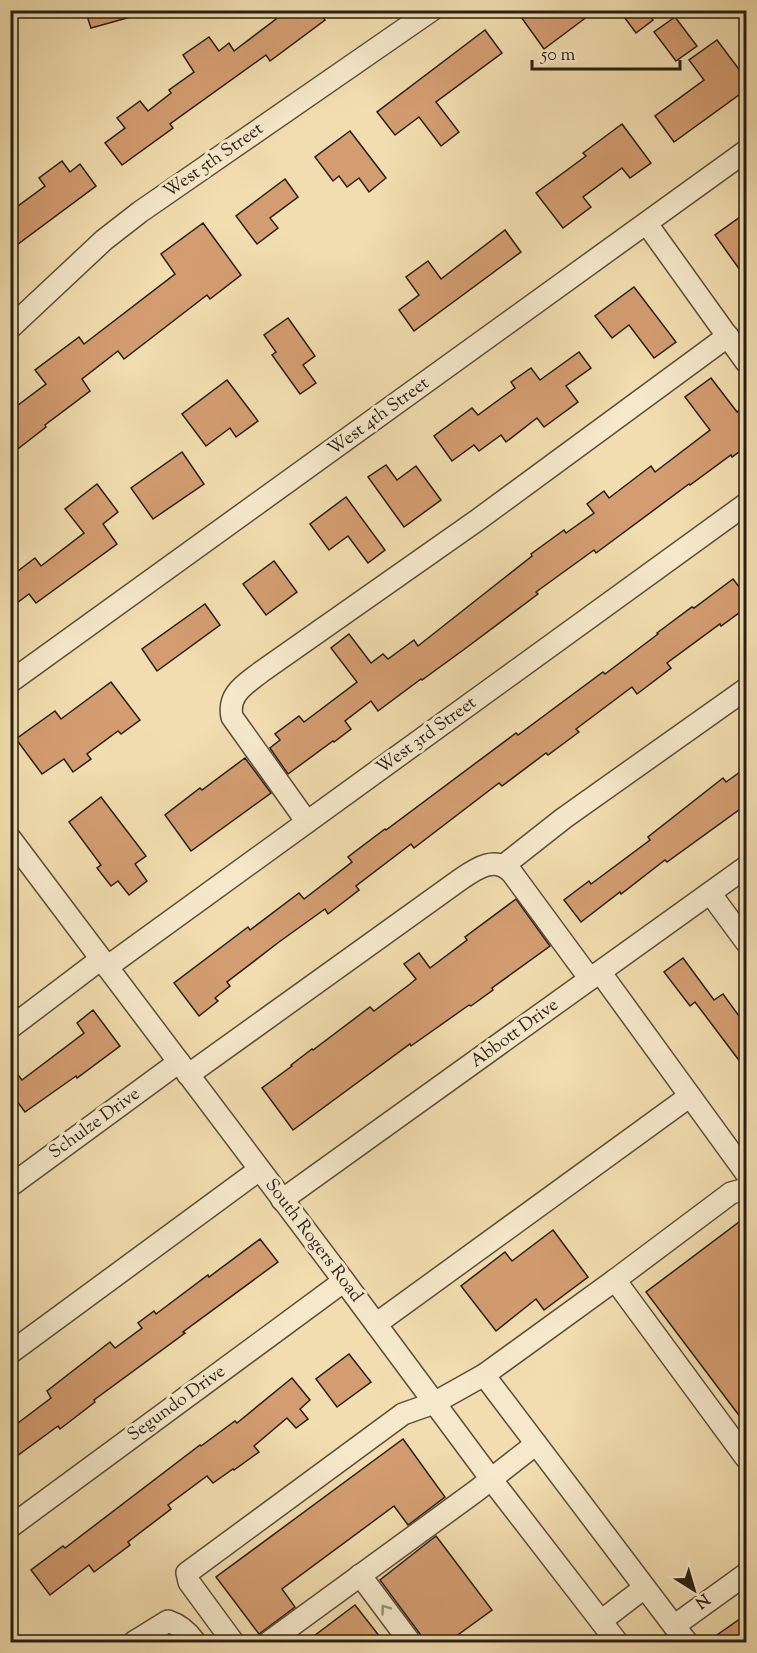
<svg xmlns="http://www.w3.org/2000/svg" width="757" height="1653" viewBox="0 0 757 1653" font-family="'Sorts Mill Goudy',serif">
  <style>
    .building { fill: #d39d71; stroke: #291e15; stroke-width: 1.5 }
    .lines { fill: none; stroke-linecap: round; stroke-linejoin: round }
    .minor-casing { stroke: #5b4e3c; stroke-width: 24 }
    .minor { stroke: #f6e9cb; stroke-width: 21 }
    .oneway { stroke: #9a8e79 }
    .labels { text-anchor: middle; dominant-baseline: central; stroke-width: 6; stroke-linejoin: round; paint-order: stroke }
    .street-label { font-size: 18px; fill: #291e15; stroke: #f6e9cb }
  </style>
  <rect width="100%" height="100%" fill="#f1ddaf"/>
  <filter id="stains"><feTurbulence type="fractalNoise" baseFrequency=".00333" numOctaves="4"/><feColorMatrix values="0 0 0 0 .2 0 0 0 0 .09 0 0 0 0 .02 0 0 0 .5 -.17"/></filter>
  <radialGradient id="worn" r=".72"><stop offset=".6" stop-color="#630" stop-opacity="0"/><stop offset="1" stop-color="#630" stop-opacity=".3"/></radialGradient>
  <g class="building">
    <polygon points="85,10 137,10 138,15 91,28"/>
    <polygon points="270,10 318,10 325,20 270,61 266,55 170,124 173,128 122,165 105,143 125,128 117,118 140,101 148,111 171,93 169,90 194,72 183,55 209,37 219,51 229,43 234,51 276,19"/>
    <polygon points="516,10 596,10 544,49"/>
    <polygon points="619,10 646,10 653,20 636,33"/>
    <polygon points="675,17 697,46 676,61 654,32"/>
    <polygon points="485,30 502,53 436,102 459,132 441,146 419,117 395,135 377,112"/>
    <polygon points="717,40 747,80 747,89 674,142 655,116 704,80 689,60"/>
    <polygon points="622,124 651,163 630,178 622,168 583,197 591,207 563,228 536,193 586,156 583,153"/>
    <polygon points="350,131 386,178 369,192 359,178 347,187 339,176 333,181 315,157"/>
    <polygon points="62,161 70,172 80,164 96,186 10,250 10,212 45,186 39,178"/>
    <polygon points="285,179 298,197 270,218 278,228 257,244 236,216"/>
    <polygon points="747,212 747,280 715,235"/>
    <polygon points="203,223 241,275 210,299 207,295 124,359 118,351 82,379 90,391 45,425 46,427 10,455 10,411 46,384 35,370 79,337 84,344 175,274 161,254"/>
    <polygon points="505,230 521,252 414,331 399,310 419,295 406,277 428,261 441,279"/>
    <polygon points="634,287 676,342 654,358 629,325 612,338 595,316"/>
    <polygon points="288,318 315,356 303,365 316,383 300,394 272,355 276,352 264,335"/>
    <polygon points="579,352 591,368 566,386 578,402 544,427 537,418 506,442 501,435 479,451 474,445 452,461 434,436 472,408 478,415 515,388 511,382 531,368 540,380"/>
    <polygon points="711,378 737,412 747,405 747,446 732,457 731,455 690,485 689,484 596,553 594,550 536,592 538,594 466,648 422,680 421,679 378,711 371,701 345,721 351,729 334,742 333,741 288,774 270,748 280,740 275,734 299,716 304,722 357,682 331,648 349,634 371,663 383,654 388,659 414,640 418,646 532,556 531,554 564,530 566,533 594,513 587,504 604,491 609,498 651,466 655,472 710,430 685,397"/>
    <polygon points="227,380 258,421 236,437 230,428 206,446 182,414"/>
    <polygon points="182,452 204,484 153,519 131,488"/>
    <polygon points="386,465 397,480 416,466 441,500 404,527 368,477"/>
    <polygon points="97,484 118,512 103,524 117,544 36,603 29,594 10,608 10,577 35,558 41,566 84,533 65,509"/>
    <polygon points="346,497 385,550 368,563 348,536 329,550 310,524"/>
    <polygon points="274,561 297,592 266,615 243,584"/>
    <polygon points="733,579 747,597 747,607 721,626 720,624 667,663 671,668 637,694 632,687 576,729 579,732 548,755 546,753 502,786 499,783 414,848 411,844 356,886 359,890 328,914 325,909 279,942 227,982 230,986 215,998 218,1001 199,1016 174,983 248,927 250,930 299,893 304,899 352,862 348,857 385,829 386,830 516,733 518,735 603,672 605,674 658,634 657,633 692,607 694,608"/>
    <polygon points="205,604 220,625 157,671 142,649"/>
    <polygon points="111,682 140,720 121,734 118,731 87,754 91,759 73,772 64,759 42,774 16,739 55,711 61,719"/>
    <polygon points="245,758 271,793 191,851 165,815 200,788 202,790"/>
    <polygon points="747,767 747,804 667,862 665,860 621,894 620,892 581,922 564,900 589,881 591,884 650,840 648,837 723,778 726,782"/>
    <polygon points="101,797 146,856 135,864 147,881 129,895 118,881 111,886 97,868 101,865 69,822"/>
    <polygon points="516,899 550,946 492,988 493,990 471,1006 469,1005 411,1046 410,1044 293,1130 262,1088 292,1066 291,1065 312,1049 313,1050 370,1007 374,1011 410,984 416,979 404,964 419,953 430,968 467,940 465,937"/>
    <polygon points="683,958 714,1000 723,994 747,1027 747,1071 695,1002 690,1006 664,972"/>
    <polygon points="93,1010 120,1046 77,1078 76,1076 25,1112 10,1092 10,1065 22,1080 84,1033 77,1023"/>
    <polygon points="747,1216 747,1426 646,1292"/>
    <polygon points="553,1230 588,1277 544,1310 536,1299 496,1331 461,1286 505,1252 512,1261"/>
    <polygon points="260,1239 278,1262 183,1332 185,1333 94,1400 95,1402 60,1429 58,1426 10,1461 10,1429 51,1398 47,1391 110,1342 115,1348 142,1328 138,1323 154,1311 156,1314 208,1275 209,1277"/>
    <polygon points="349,1354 371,1382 337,1407 316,1379"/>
    <polygon points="292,1378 310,1400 300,1409 308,1419 296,1428 287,1418 254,1446 259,1452 234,1470 233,1469 213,1483 207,1476 168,1505 171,1509 128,1542 130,1545 94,1572 89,1565 50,1595 31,1570 63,1546 65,1548 200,1445 201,1446 235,1421 237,1423"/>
    <polygon points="403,1439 445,1497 408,1525 394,1506 282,1589 295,1607 259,1634 216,1577"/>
    <polygon points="436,1536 492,1610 448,1642 424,1642 420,1634 380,1580"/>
    <polygon points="355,1605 384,1642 306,1642"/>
    <polygon points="747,1614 747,1642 707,1642"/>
  </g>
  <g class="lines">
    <g class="minor-casing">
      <g id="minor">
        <polyline points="647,224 746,362"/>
        <polyline points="10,328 104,240 140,212 432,10"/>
        <polyline points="10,682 746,151"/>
        <path d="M307,822L232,717C227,694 246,684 261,672L479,519L728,336"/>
        <polyline points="10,838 344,1281 491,1479 617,1642"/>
        <polyline points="503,866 564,818 746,689"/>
        <polyline points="710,893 746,942"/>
        <polyline points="107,967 746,504"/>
        <polyline points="600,972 746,1173"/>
        <polyline points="10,1028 101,959"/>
        <path d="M188,1075L461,879C477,868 496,855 512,873L590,979"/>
        <polyline points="10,1186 179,1062"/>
        <polyline points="282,1200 746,867"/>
        <polyline points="615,1280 731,1193 746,1189"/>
        <polyline points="376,1324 690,1096"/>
        <polyline points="10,1353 259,1170"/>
        <polyline points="484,1375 674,1626 746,1574"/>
        <polyline points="10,1527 344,1281"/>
        <polyline points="360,1575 410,1642"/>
        <polyline points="601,1621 644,1588"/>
        <polyline points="674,1626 687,1642"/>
        <path d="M134,1642L168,1621C180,1625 188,1632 195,1642"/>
        <polyline points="233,1642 189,1582 187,1573 403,1414 434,1403 484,1375 615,1280 746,1458"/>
        <polyline points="269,1642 476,1491 536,1444"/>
      </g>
    </g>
    <use href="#minor" class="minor"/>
  </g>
  <defs><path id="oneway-chevron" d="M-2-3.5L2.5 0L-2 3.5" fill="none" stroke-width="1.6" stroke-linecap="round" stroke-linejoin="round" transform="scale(1.5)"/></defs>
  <use class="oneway" href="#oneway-chevron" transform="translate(385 1609) rotate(-126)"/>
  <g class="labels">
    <g class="street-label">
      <text transform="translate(214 161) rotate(-35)">West 5th Street</text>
      <text transform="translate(379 417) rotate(-36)">West 4th Street</text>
      <text transform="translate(427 736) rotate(-36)">West 3rd Street</text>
      <text transform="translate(515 1034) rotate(-36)">Abbott Drive</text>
      <text transform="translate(95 1124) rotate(-36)">Schulze Drive</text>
      <text transform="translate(313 1241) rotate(53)">South Rogers Road</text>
      <text transform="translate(177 1404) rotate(-36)">Segundo Drive</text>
    </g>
  </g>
  <rect width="757" height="1653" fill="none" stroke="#f1ddaf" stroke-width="36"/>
  <rect x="12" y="12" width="733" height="1629" fill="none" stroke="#291e15" stroke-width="3"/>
  <rect x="18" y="18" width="721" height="1617" fill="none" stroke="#291e15" stroke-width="1.5"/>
  <g transform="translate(694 1590) rotate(143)" stroke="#f6e9cb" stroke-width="4.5" paint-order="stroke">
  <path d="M0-4.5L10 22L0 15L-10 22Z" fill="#291e15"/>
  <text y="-9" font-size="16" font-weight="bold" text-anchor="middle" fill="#291e15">N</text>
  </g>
  <path d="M532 60v9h148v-9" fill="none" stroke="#291e15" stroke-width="3"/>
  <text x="541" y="60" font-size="18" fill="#291e15" stroke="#f6e9cb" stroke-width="4.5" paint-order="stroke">50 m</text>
  <rect width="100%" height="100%" filter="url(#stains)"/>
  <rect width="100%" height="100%" fill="url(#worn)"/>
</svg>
